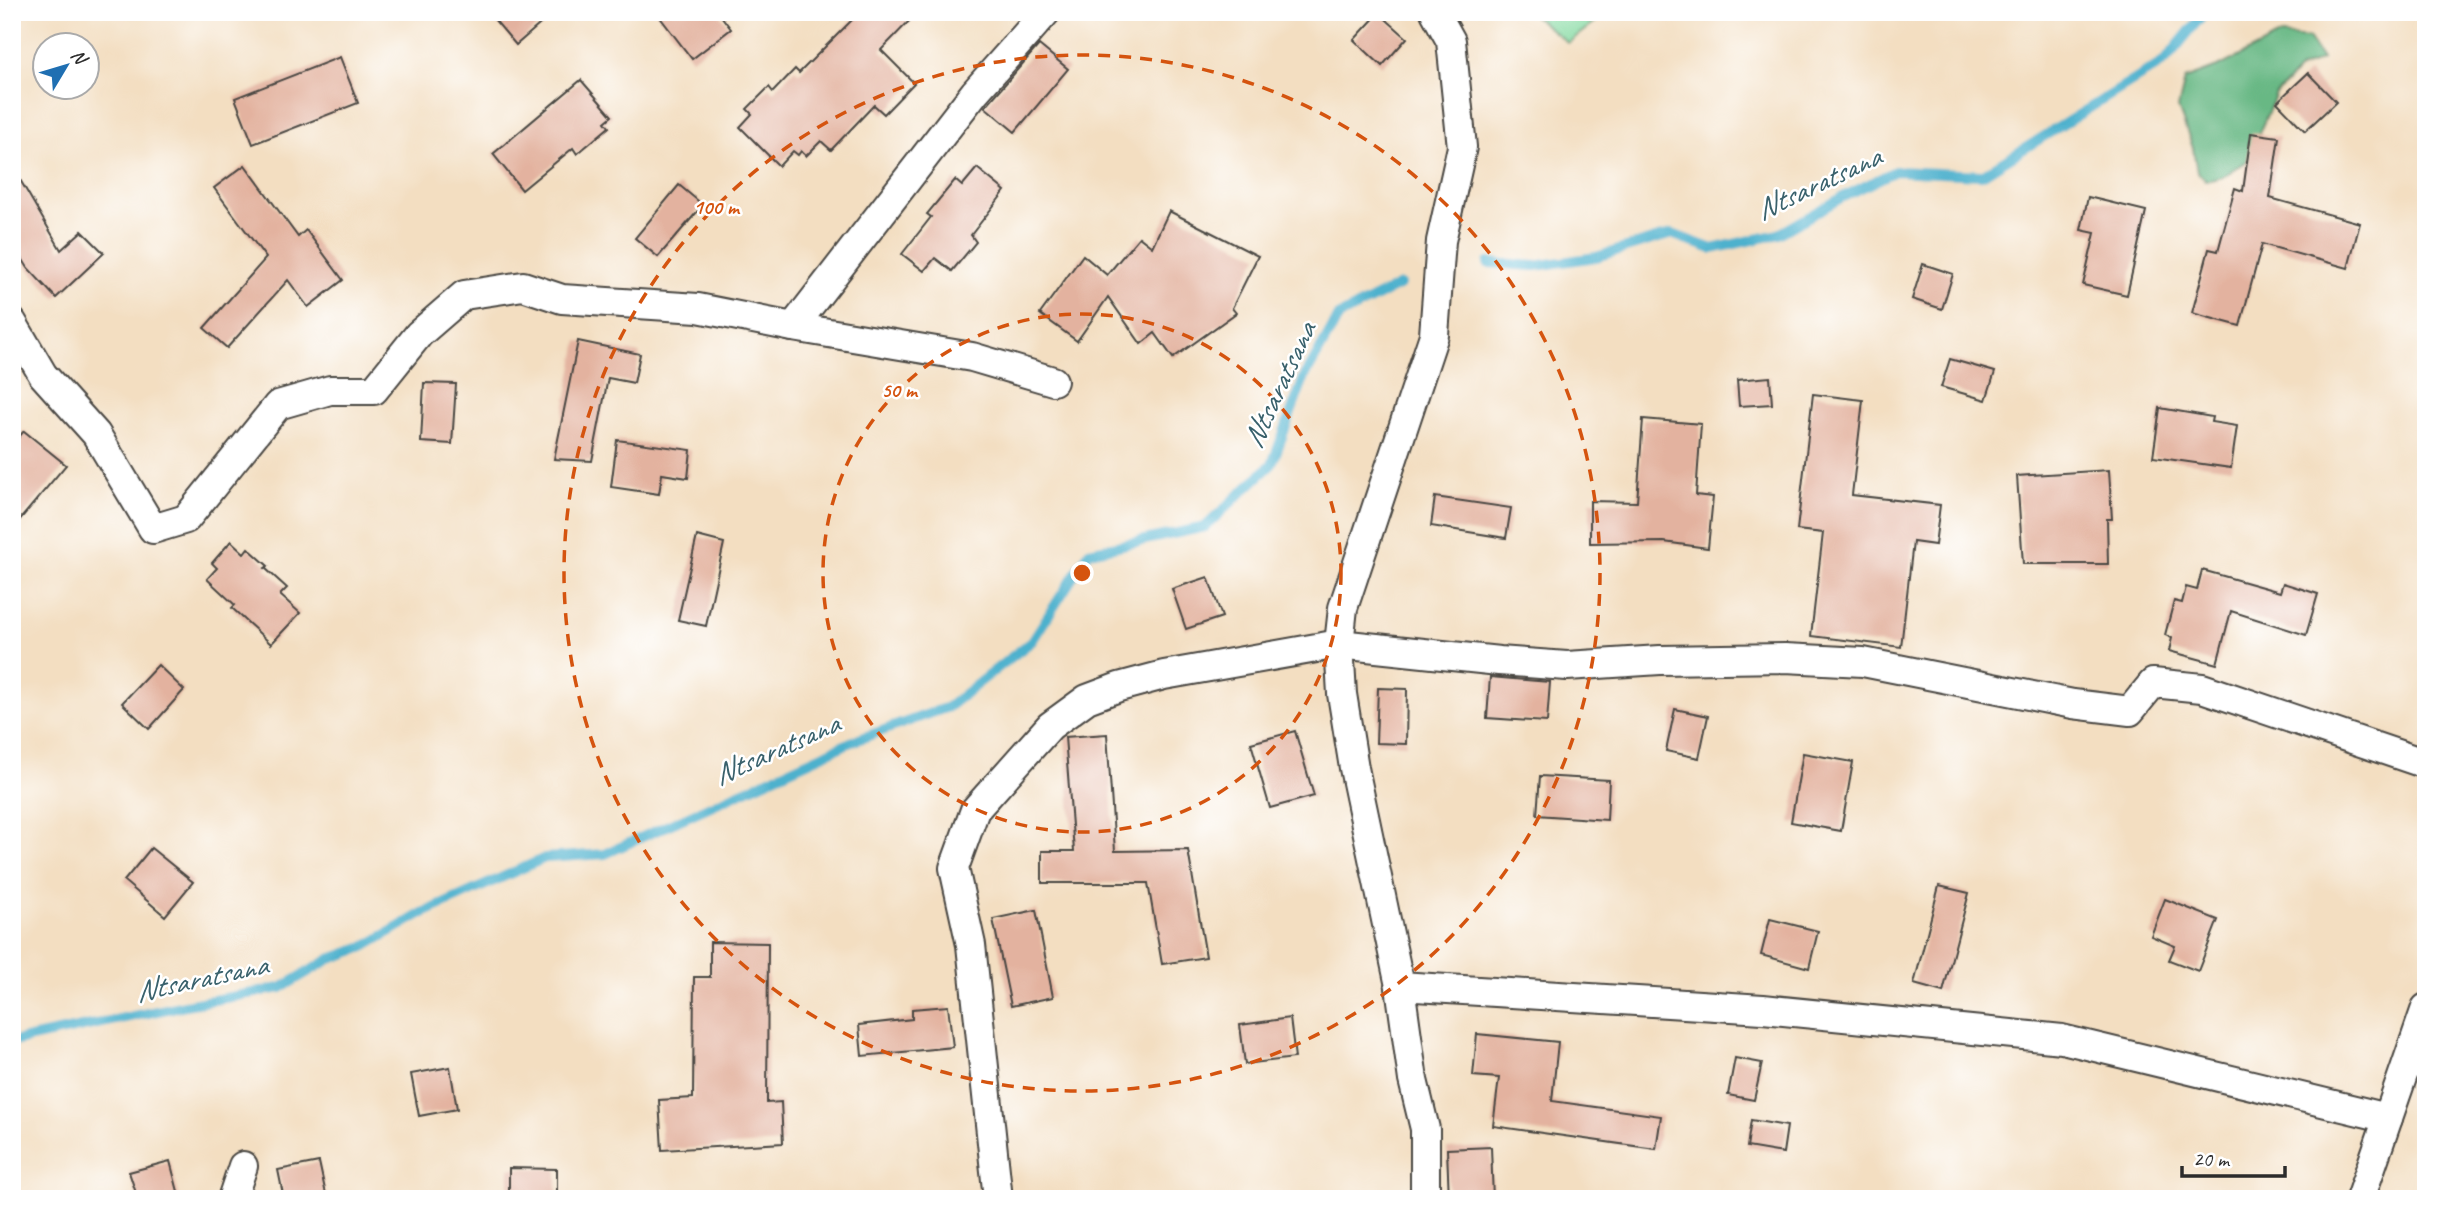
<svg xmlns="http://www.w3.org/2000/svg" width="2438" height="1211" viewBox="0 0 2438 1211" font-family="Caveat,sans-serif">
  <style>
    .green { fill: #80d89d; stroke: #568264; stroke-width: 2 }
    .forest { fill: #68b884; stroke: #4a7258; stroke-width: 2 }
    .lines { fill: none; stroke-linecap: round; stroke-linejoin: round }
    .stream { stroke: #4eb1cd; stroke-width: 10 }
    .building { fill: #e3b29f }
    .street-casing { stroke: #494642; stroke-width: 32 }
    .street { stroke: #fff; stroke-width: 28 }
    .ring { fill: none; stroke: #d5540f; stroke-width: 3.5; stroke-dasharray: 12 9 }
    .labels { text-anchor: middle; dominant-baseline: central; stroke-width: 5; stroke-linejoin: round; paint-order: stroke }
    .water-label { font-size: 30px; font-style: italic; fill: #39616c; stroke: #fff }
    .centre { fill: #d5540f; stroke: #fff; stroke-width: 3.5 }
    .ring-label { font-size: 21px; text-anchor: middle; font-weight: bold; fill: #d5540f; stroke: #fff; stroke-width: 5; stroke-linejoin: round; paint-order: stroke }
  </style>
  <rect width="100%" height="100%" fill="#fff"/>
  <filter id="ink" filterUnits="userSpaceOnUse"><feTurbulence type="fractalNoise" baseFrequency=".0143" numOctaves="2"/><feDisplacementMap in="SourceGraphic" scale="14" xChannelSelector="R" yChannelSelector="G"/><feConvolveMatrix kernelMatrix="1 2 1 2 8 2 1 2 1" color-interpolation-filters="sRGB"/></filter>
  <filter id="wash" filterUnits="userSpaceOnUse"><feTurbulence type="fractalNoise" baseFrequency=".00686" numOctaves="4" result="noise"/><feDisplacementMap in="SourceGraphic" scale="28" xChannelSelector="R" yChannelSelector="G"/><feGaussianBlur stdDeviation="1.57" result="paint"/><feColorMatrix in="noise" values="0 0 0 0 0 0 0 0 0 0 0 0 0 0 0 0 0 1.4 0 .05"/><feComposite in="paint" operator="in"/></filter>
  <g filter="url(#wash)">
    <rect width="100%" height="100%" fill="#f3dec1"/>
    <polygon class="green" points="1529,12 1608,12 1568,43"/>
    <polygon class="forest" points="2281,35 2308,38 2322,59 2300,69 2276,94 2247,161 2222,177 2207,181 2197,172 2193,148 2178,108 2185,79 2220,66"/>
    <g class="lines">
      <g class="stream">
        <polyline points="1488,263 1535,266 1596,257 1672,234 1712,249 1779,234 1841,198 1895,171 1982,175 2165,61 2205,12"/>
        <polyline points="12,1042 185,1005 281,988 330,959 364,947 419,915 545,858 605,854 851,742 948,707 1032,641 1089,552 1205,527 1272,464 1304,378 1339,316 1400,285"/>
      </g>
    </g>
    <g id="blocks">
      <g class="building">
        <polygon points="488,12 554,12 516,45"/>
        <polygon points="656,12 718,12 731,29 692,59"/>
        <polygon points="860,12 918,12 881,50 914,83 884,114 874,105 831,150 821,141 806,156 801,151 798,155 793,151 779,166 740,127 752,114 747,109 769,87 773,92 795,69 799,73"/>
        <polygon points="1379,13 1407,38 1382,66 1354,40"/>
        <polygon points="1039,45 1068,69 1015,132 985,107"/>
        <polygon points="340,57 358,103 253,144 235,98"/>
        <polygon points="2308,73 2336,102 2305,131 2277,102"/>
        <polygon points="581,80 612,116 605,122 609,127 577,154 573,148 522,190 493,154"/>
        <polygon points="2251,133 2279,137 2270,198 2360,223 2348,268 2262,244 2240,326 2192,313 2209,249 2218,251 2235,188 2243,191"/>
        <polygon points="245,165 298,237 306,230 343,280 308,307 288,280 227,348 204,328 266,258 214,188"/>
        <polygon points="12,166 61,250 82,231 104,253 56,298 28,268 12,242"/>
        <polygon points="977,168 1005,191 971,235 976,242 952,271 935,258 924,271 902,254 931,217 927,214 955,180 962,186"/>
        <polygon points="679,185 703,205 658,257 635,238"/>
        <polygon points="2088,197 2146,211 2127,295 2083,285 2095,233 2081,230"/>
        <polygon points="1169,211 1258,256 1232,308 1236,313 1173,358 1155,333 1141,344 1108,297 1077,341 1040,314 1083,255 1107,275 1139,237 1152,247"/>
        <polygon points="1923,264 1953,274 1942,309 1912,299"/>
        <polygon points="578,341 640,354 634,383 608,378 592,461 554,459"/>
        <polygon points="1950,359 1995,372 1986,400 1941,387"/>
        <polygon points="1770,377 1772,404 1739,406 1737,380"/>
        <polygon points="424,383 456,384 452,444 421,442"/>
        <polygon points="1813,394 1863,400 1852,495 1940,505 1935,545 1913,542 1901,647 1811,636 1823,533 1797,530"/>
        <polygon points="2160,408 2212,417 2211,422 2237,426 2231,468 2153,457"/>
        <polygon points="1643,419 1701,424 1696,495 1713,497 1708,548 1664,542 1590,543 1590,501 1637,502"/>
        <polygon points="24,431 66,465 12,529 12,445"/>
        <polygon points="617,440 691,450 688,478 662,474 659,494 611,487"/>
        <polygon points="2109,470 2112,519 2107,519 2108,564 2023,564 2017,476"/>
        <polygon points="1435,497 1511,508 1506,538 1431,526"/>
        <polygon points="697,536 724,543 706,626 678,620"/>
        <polygon points="231,541 244,553 248,548 268,566 265,568 287,588 280,595 300,613 271,644 232,608 235,605 207,579 217,568 212,563"/>
        <polygon points="2202,570 2280,592 2283,583 2318,594 2306,635 2231,611 2217,664 2169,651 2172,638 2165,635 2174,601 2182,603 2186,587 2197,590"/>
        <polygon points="1208,577 1222,617 1186,629 1172,589"/>
        <polygon points="158,665 184,690 149,729 122,703"/>
        <polygon points="1490,677 1550,682 1547,722 1487,718"/>
        <polygon points="1378,688 1407,689 1406,744 1376,743"/>
        <polygon points="1675,709 1708,716 1699,758 1666,751"/>
        <polygon points="1295,731 1314,796 1270,808 1251,743"/>
        <polygon points="1107,734 1115,851 1188,850 1206,957 1162,964 1148,883 1042,883 1042,851 1074,851 1065,737"/>
        <polygon points="1803,753 1853,762 1841,831 1791,822"/>
        <polygon points="1540,776 1609,780 1607,820 1537,815"/>
        <polygon points="151,848 193,882 165,916 124,881"/>
        <polygon points="1939,886 1969,893 1943,992 1914,984"/>
        <polygon points="2165,899 2218,920 2198,971 2169,960 2175,946 2151,936"/>
        <polygon points="1036,910 1053,997 1011,1006 993,919"/>
        <polygon points="1770,919 1818,931 1809,968 1761,955"/>
        <polygon points="710,942 768,943 767,1103 781,1102 783,1143 662,1150 659,1100 693,1098 694,977 710,977"/>
        <polygon points="948,1006 953,1047 862,1056 859,1025 912,1019 912,1009"/>
        <polygon points="1290,1018 1295,1058 1245,1064 1240,1025"/>
        <polygon points="1477,1034 1558,1042 1552,1101 1661,1116 1656,1149 1493,1126 1499,1078 1473,1076"/>
        <polygon points="1735,1058 1762,1063 1754,1100 1728,1095"/>
        <polygon points="450,1067 457,1109 419,1116 411,1074"/>
        <polygon points="1751,1120 1787,1126 1783,1153 1747,1147"/>
        <polygon points="1491,1147 1493,1199 1449,1199 1447,1149"/>
        <polygon points="170,1161 180,1199 138,1199 129,1172"/>
        <polygon points="319,1162 327,1199 284,1199 278,1170"/>
        <polygon points="509,1168 557,1169 557,1199 509,1199"/>
      </g>
    </g>
  </g>
  <g filter="url(#ink)">
    <use href="#blocks" fill-opacity="0" stroke="#494642" stroke-width="2"/>
    <g class="lines">
      <g class="street-casing">
        <g id="street">
          <polyline points="12,322 43,375 96,434 153,529 186,519 278,405 330,390 374,390 419,334 464,295 523,286 562,299 698,308 793,327 972,357 1053,381"/>
          <polyline points="793,327 975,92 1046,12"/>
          <polyline points="1400,986 1763,1009 2062,1039 2388,1118"/>
          <polyline points="232,1199 243,1166"/>
          <polyline points="998,1199 971,945 954,868 975,810 1050,726 1087,699 1119,687 1164,675 1339,644 1499,661 1567,666 1660,660 1785,658 1863,662 2073,704 2130,711 2153,683 2202,688 2426,764"/>
          <polyline points="1425,1199 1425,1129 1413,1080 1400,986 1354,768 1342,694 1339,644 1343,608 1434,335 1441,241 1462,147 1451,41 1435,12"/>
          <polyline points="2360,1199 2426,1008"/>
        </g>
      </g>
      <use href="#street" class="street"/>
    </g>
  </g>
  <g class="ring">
    <circle cx="1082" cy="573" r="259"/>
    <circle cx="1082" cy="573" r="518"/>
  </g>
  <g class="labels">
    <g class="water-label">
      <text transform="translate(1818 183) rotate(-25)">Ntsaratsana</text>
      <text transform="translate(1279 385) rotate(-65)">Ntsaratsana</text>
      <text transform="translate(776 749) rotate(-24)">Ntsaratsana</text>
      <text transform="translate(201 978) rotate(-12)">Ntsaratsana</text>
    </g>
  </g>
  <circle cx="1082" cy="573" r="10" class="centre"/>
  <g class="ring-label">
    <text x="716" y="214">100 m</text>
    <text x="899" y="397">50 m</text>
  </g>
  <rect width="2438" height="1211" fill="none" stroke="#fff" stroke-width="42"/>
  <g transform="translate(66 66) rotate(52)"><circle r="33" fill="#ffffff" stroke="#aaaaaa" stroke-width="2"/>
  <path d="M0-5L12 26L0 18L-12 26Z" fill="#1f6fb2"/>
  <text y="-10" font-size="19" font-weight="bold" text-anchor="middle" fill="#2b2b2b">N</text>
  </g>
  <path d="M2182 1166v10h103v-10" fill="none" stroke="#2b2b2b" stroke-width="3.5"/>
  <text x="2193" y="1166" font-size="21" fill="#2b2b2b" stroke="#ffffff" stroke-width="5" paint-order="stroke">20 m</text>
</svg>
